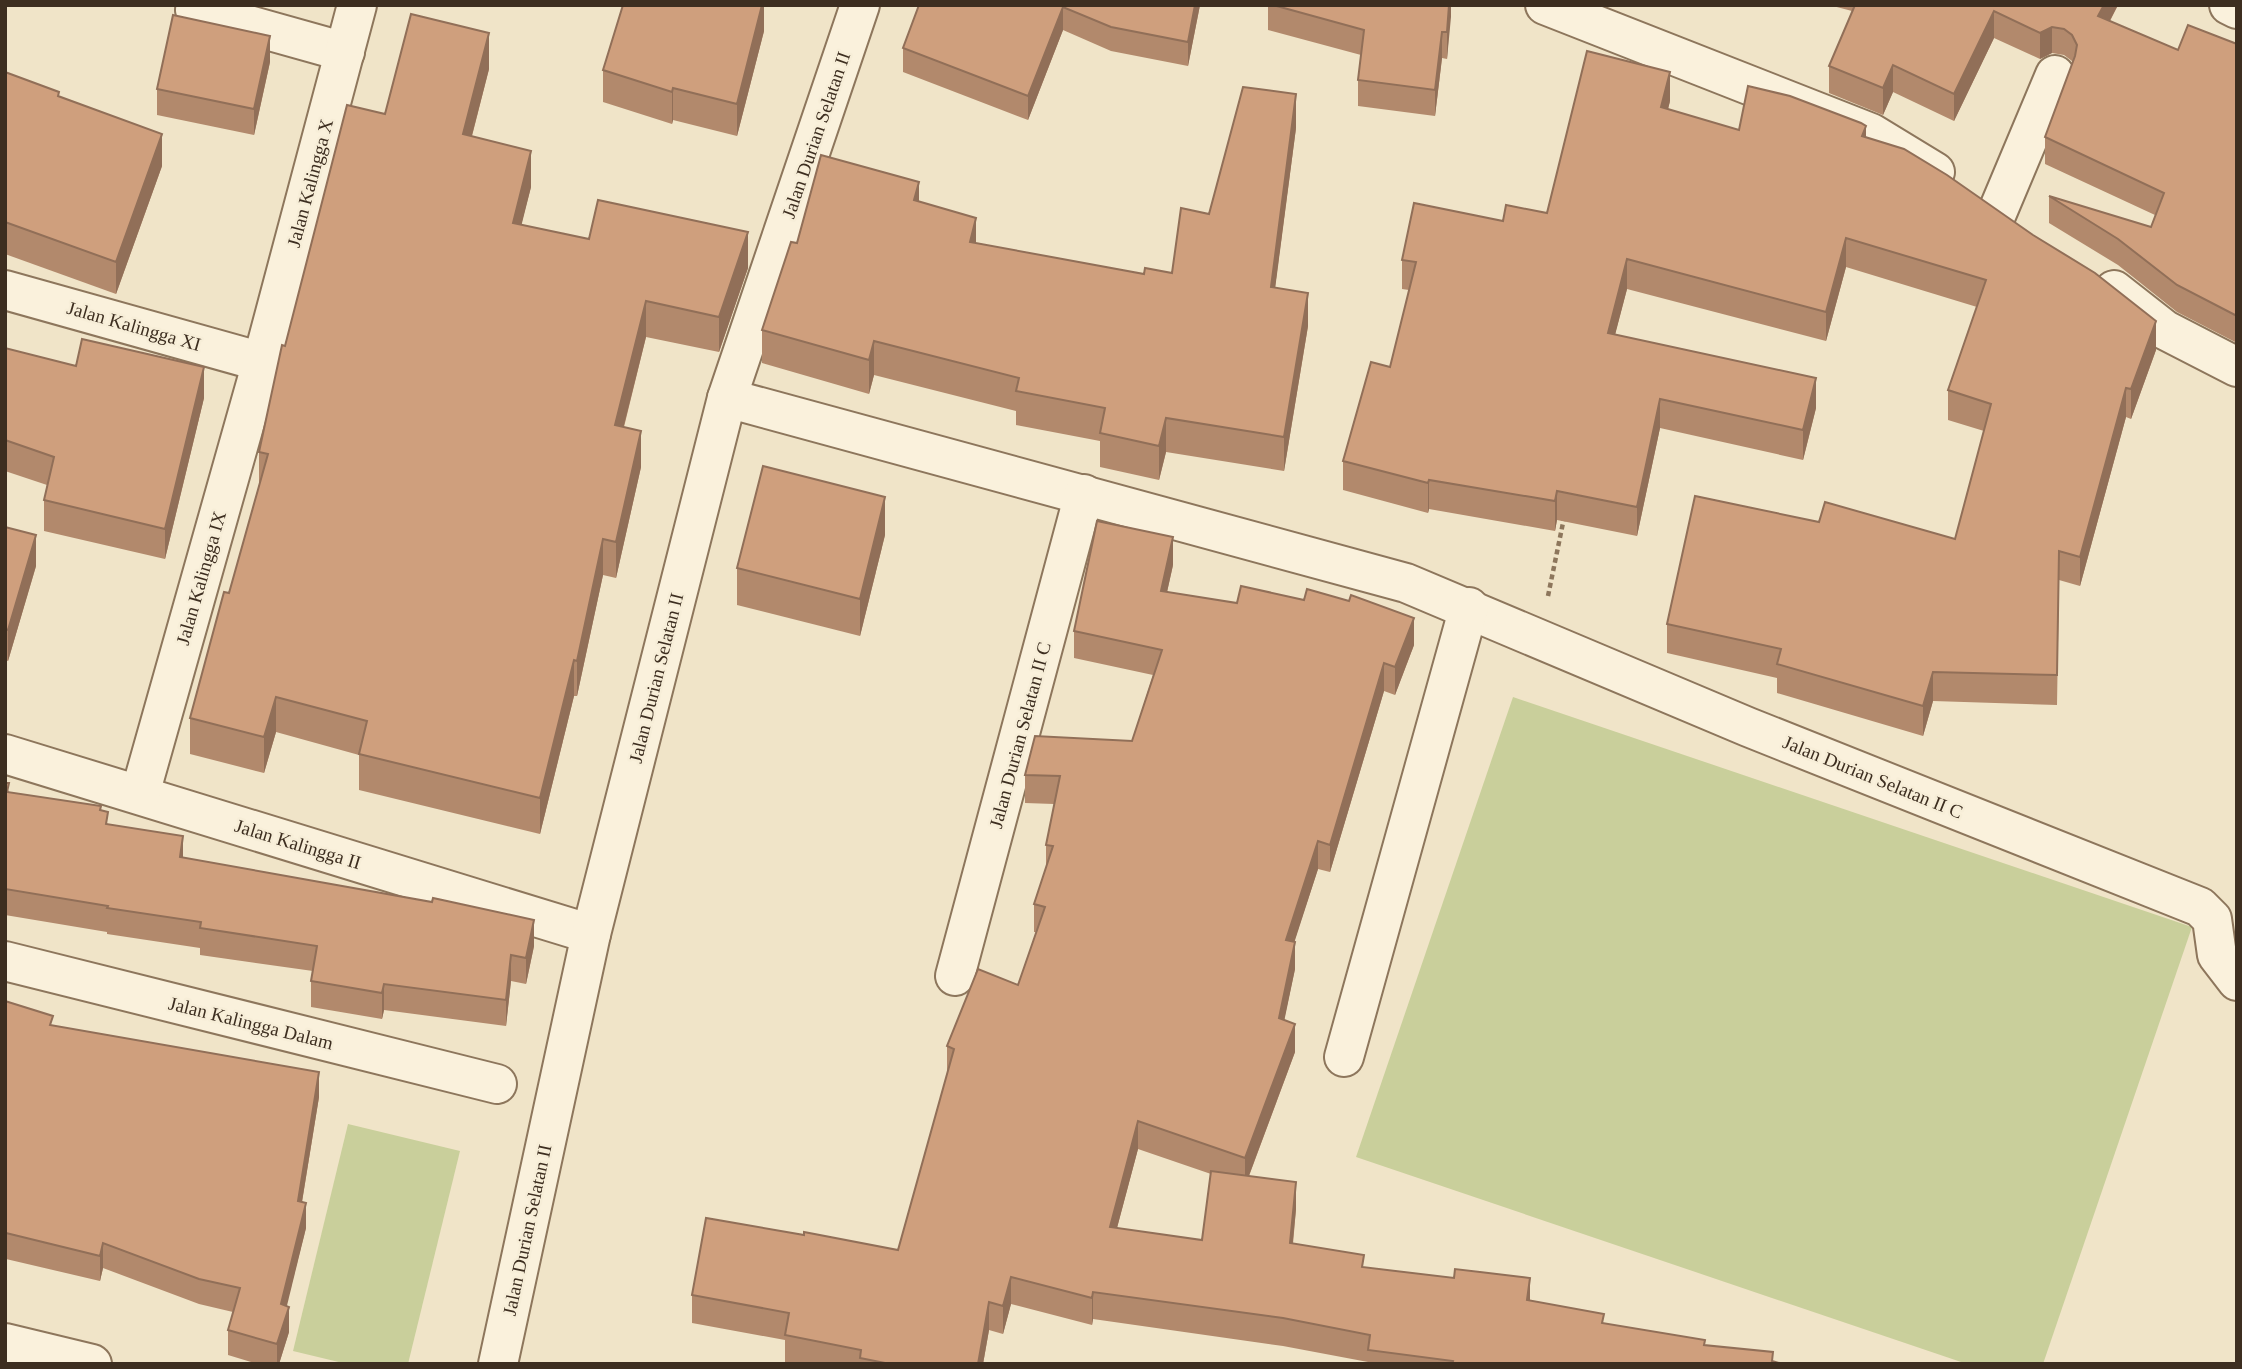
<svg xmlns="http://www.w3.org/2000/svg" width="2242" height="1369" viewBox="0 0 2242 1369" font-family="'Times New Roman',serif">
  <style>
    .green { fill: #c9cf9b }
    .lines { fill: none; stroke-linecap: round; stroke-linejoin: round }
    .minor-casing { stroke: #8d765c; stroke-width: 42 }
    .path { stroke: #8d765c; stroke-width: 4.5; stroke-dasharray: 5 3.5; stroke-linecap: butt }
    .minor { stroke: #faf1dc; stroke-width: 38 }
    .wall { fill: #b2896c; fill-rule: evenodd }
    .shaded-wall { fill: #916f58 }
    .building { fill: #cf9f7d; stroke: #916f58; stroke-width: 2 }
    .labels { text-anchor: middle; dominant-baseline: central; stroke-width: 5; stroke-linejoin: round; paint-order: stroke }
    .street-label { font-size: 19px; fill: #3d2e20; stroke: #f7eed8 }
  </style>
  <rect width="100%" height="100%" fill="#f0e4c8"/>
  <g class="green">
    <polygon points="1513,697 2192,927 2043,1364 1967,1364 1356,1157"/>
    <polygon points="348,1124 460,1151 408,1364 347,1364 293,1351"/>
  </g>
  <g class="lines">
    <g class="minor-casing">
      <g id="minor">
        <polyline points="1545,5 1871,133 1935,172"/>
        <polyline points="2229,5 2237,9"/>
        <polyline points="195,10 345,52"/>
        <polyline points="1997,213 2055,75"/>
        <polyline points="5,290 262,362"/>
        <polyline points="2114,290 2165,330 2237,367"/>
        <polyline points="727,398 1406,583 1748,727 2200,907 2212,919 2217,955 2237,981"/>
        <polyline points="5,754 591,934"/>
        <polyline points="140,794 262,362 357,5"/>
        <polyline points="5,961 497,1084"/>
        <polyline points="955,976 1084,494"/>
        <polyline points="1344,1057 1469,607"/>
        <polyline points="5,1343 92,1364"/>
        <polyline points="498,1364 591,934 727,398 860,5"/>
      </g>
    </g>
    <polyline class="path" points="1548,596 1564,518"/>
    <use href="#minor" class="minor"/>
  </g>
  <g class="wall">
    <polygon points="764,5 764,31 737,136 673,120 672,124 603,102 603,70"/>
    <polygon points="919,5 1200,5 1188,66 1111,51 1063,30 1028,120 903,72 903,48"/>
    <polygon points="1268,5 1451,5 1447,59 1442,58 1435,116 1358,106 1358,80 1361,55 1268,30"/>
    <polygon points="1829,5 2118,5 2110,21 2178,50 2237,44 2237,343 2177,312 2118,265 2049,223 2049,196 2151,227 2155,215 2045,164 2045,137 2073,63 2072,61 2064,55 2052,53 2040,59 1994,38 1954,121 1893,92 1883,115 1829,93 1829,66 1852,11"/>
    <polygon points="270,62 254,135 157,115 157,89"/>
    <polygon points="489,69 472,136 531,187 521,225 589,239 748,268 719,352 646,337 624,427 641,467 616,578 603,575 577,696 574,696 540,834 359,790 359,755 276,732 264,773 190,754 190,718 229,593 259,485 259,452 285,346 385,114"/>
    <polygon points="5,72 59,97 162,166 116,294 5,254"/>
    <polygon points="1670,101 1668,109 1739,130 1866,138 2156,350 2131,419 2126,417 2080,586 2059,580 2057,705 1933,701 1923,736 1777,693 1777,678 1667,653 1667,624 1819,522 1955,539 1984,431 1948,420 1948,390 1977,307 1846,267 1826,341 1627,289 1615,334 1816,408 1803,460 1660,428 1637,536 1557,520 1555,531 1429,509 1428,513 1343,490 1343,461 1390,367 1409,290 1402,289 1402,260 1503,221 1547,213"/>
    <polygon points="1296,128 1275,287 1308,326 1284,471 1166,452 1159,480 1100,467 1100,441 1016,425 1016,411 874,375 869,394 762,363 762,330 797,243 919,202 976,243 1144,274 1172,273 1209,214"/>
    <polygon points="5,348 76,366 204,398 165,559 44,531 44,500 47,485 5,471"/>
    <polygon points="5,527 36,566 8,661 5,660"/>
    <polygon points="885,535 860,636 737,605 737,568"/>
    <path d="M1173,565L1167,592L1414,645L1395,695L1384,691L1330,872L1318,869L1294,942L1295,969L1284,1020L1295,1052L1249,1176L1296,1209L1293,1244L1364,1267L1530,1301L1604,1323L1705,1345L1783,1364H1368V1362L1283,1346L1093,1319L1092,1325L1011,1304L1003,1334L989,1330L983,1364H793L785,1362V1340L692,1323V1295L804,1235L898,1250L947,1074V1046L1018,985L1036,932H1034V904L1046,867V845L1054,804L1025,803V775L1132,741L1153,675L1074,658V631ZM1138,1149L1211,1174L1202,1240L1117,1228Z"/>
    <polygon points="5,783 9,792 101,810 108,825 183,857 534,946 526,984 511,981 506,1026 384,1010 382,1019 311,1007 311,981 313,971 200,955 200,948 107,934 107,932 5,915"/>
    <polygon points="5,1001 53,1026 319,1097 302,1202 306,1228 286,1306 289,1332 279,1364 258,1364 228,1355 228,1330 233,1312 199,1304 103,1268 100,1281 6,1259 5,1263"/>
  </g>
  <g class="shaded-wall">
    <polygon points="762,5 764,5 764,31 737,136 737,104"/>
    <polygon points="1195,5 1200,5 1188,66 1188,42"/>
    <polygon points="1449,5 1451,5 1451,17 1447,59 1447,32"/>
    <polygon points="2104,5 2118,5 2098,43 2098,16"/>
    <polygon points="1063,7 1063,30 1028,120 1028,96"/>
    <polygon points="1994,11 1994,38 1954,121 1954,94"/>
    <polygon points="2052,27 2052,53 2040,59 2040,33"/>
    <polygon points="1442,32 1442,58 1435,116 1435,90"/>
    <polygon points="489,33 489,69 463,170 463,134"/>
    <polygon points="270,36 270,62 254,135 254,109"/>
    <polygon points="1893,65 1893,92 1883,115 1883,88"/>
    <polygon points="1670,72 1670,101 1661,137 1661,107"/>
    <polygon points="673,88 673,120 672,124 672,92"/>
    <polygon points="1296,94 1296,128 1271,320 1271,287"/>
    <polygon points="1866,126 1866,156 1862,136"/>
    <polygon points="162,134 162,166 116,294 116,262"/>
    <polygon points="531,151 531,187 513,259 513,223"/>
    <polygon points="919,182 919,216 914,200"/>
    <polygon points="976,218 976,251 970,242"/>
    <polygon points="748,232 748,268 719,352 719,317"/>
    <polygon points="1846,238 1846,267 1826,341 1826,312"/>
    <polygon points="1627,259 1627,289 1608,362 1608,333"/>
    <polygon points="1308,293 1308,326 1284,471 1284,437"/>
    <polygon points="646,301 646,337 615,461 615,425"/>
    <polygon points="2156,321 2156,350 2131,419 2131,389"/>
    <polygon points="874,341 874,375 869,394 869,360"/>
    <polygon points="204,367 204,398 165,559 165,529"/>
    <polygon points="1816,378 1816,408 1803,460 1803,430"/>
    <polygon points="2126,388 2126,417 2080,586 2080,557"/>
    <polygon points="1660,399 1660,428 1637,536 1637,507"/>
    <polygon points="1166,418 1166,452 1159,480 1159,446"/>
    <polygon points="641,431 641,467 616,578 616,542"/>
    <polygon points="1429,480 1429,509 1428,513 1428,483"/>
    <polygon points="1557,491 1557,520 1555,531 1555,501"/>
    <polygon points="885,497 885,535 860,636 860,599"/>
    <polygon points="36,535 36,566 8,661 8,630"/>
    <polygon points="1173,537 1173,565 1161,619 1161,591"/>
    <polygon points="603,539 603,575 577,696 577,661"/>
    <polygon points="1414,618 1414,645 1395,695 1395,667"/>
    <polygon points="574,660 574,696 540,834 540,798"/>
    <polygon points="1384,663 1384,691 1330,872 1330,845"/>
    <polygon points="1933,672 1933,701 1923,736 1923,706"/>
    <polygon points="276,697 276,732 264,773 264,737"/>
    <polygon points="183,836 183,862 180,857"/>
    <polygon points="1318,841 1318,869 1286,968 1286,940"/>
    <polygon points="534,920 534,946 526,984 526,958"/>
    <polygon points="1295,942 1295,969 1279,1046 1279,1018"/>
    <polygon points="511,955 511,981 506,1026 506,1000"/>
    <polygon points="384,984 384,1010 382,1019 382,993"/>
    <polygon points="1295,1024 1295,1052 1245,1186 1245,1158"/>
    <polygon points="319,1072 319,1097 298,1226 298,1201"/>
    <polygon points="1138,1121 1138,1149 1110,1254 1110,1227"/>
    <polygon points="1296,1182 1296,1209 1290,1270 1290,1243"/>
    <polygon points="306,1203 306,1228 281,1330 281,1304"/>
    <polygon points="6,1233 6,1259 5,1263 5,1238"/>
    <polygon points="103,1243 103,1268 100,1281 100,1256"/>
    <polygon points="1011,1277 1011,1304 1003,1334 1003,1306"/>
    <polygon points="1530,1278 1530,1306 1527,1300"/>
    <polygon points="1093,1292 1093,1319 1092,1325 1092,1298"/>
    <polygon points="989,1302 989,1330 983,1364 978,1364"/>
    <polygon points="289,1307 289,1332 279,1364 277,1364 277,1344"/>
  </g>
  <g class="building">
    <polygon points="623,5 762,5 737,104 673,88 672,92 603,70"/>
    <polygon points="919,5 1195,5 1188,42 1111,27 1063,7 1028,96 903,48"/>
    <polygon points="1273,5 1449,5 1447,32 1442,32 1435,90 1358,80 1364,30"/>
    <polygon points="1855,5 2104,5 2098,16 2178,50 2188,25 2237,44 2237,316 2177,285 2118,239 2049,196 2151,227 2164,193 2045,137 2075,56 2077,45 2072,35 2064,29 2052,27 2040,33 1994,11 1954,94 1893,65 1883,88 1829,66"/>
    <polygon points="411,14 489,33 463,134 531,151 513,223 589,239 598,200 748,232 719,317 646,301 615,425 641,431 616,542 603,539 577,661 574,660 540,798 359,754 367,721 276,697 264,737 190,718 224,592 229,593 268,454 259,452 282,345 285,346 347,105 385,114"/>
    <polygon points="173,15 270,36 254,109 157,89"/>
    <polygon points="1587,51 1670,72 1661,107 1739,130 1748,86 1790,96 1861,123 1866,126 1862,136 1904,149 1947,175 2033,235 2095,273 2156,321 2131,389 2126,388 2080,557 2059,551 2057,675 1933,672 1923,706 1777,664 1781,649 1667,624 1695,496 1819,522 1825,502 1955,539 1991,404 1948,390 1986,280 1846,238 1826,312 1627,259 1608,333 1816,378 1803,430 1660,399 1637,507 1557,491 1555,501 1429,480 1428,483 1343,461 1371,362 1390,367 1416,262 1402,260 1414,203 1503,221 1506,205 1547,213"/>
    <polygon points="5,72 59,92 58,96 162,134 116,262 5,222"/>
    <polygon points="1243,87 1296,94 1271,287 1308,293 1284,437 1166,418 1159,446 1100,433 1105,408 1016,391 1019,378 874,341 869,360 762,330 791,242 797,243 821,155 919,182 914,200 976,218 970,242 1144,274 1145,268 1172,273 1181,208 1209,214"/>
    <polygon points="82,339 204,367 165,529 44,500 54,457 5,440 5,348 76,366"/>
    <polygon points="763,466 885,497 860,599 737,568"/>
    <polygon points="1097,521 1173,537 1161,591 1237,603 1241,586 1304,600 1307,589 1349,601 1351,595 1414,618 1395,667 1384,663 1330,845 1318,841 1286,940 1295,942 1279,1018 1295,1024 1245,1158 1138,1121 1110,1227 1202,1240 1211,1171 1296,1182 1290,1243 1364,1255 1362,1267 1454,1278 1455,1269 1530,1278 1527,1300 1604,1314 1602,1323 1705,1340 1704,1345 1773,1352 1772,1361 1783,1364 1452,1364 1453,1361 1368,1350 1370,1335 1283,1318 1093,1292 1092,1298 1011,1277 1003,1306 989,1302 978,1364 890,1364 860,1358 861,1350 785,1335 789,1313 692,1295 706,1218 804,1235 804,1232 898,1250 954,1049 947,1046 978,969 1018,985 1045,907 1034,904 1053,846 1046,845 1060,776 1025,775 1035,736 1132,741 1162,650 1074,631"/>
    <polygon points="5,527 36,535 8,630 5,629"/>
    <polygon points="5,783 9,783 7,792 101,806 100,810 108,812 106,824 183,836 180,857 432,902 433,898 534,920 526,958 511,955 506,1000 384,984 382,993 311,981 317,946 200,928 201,922 107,908 108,906 5,889"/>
    <polygon points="5,1001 53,1016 50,1025 319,1072 298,1201 306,1203 281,1304 289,1307 277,1344 228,1330 240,1288 199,1279 103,1243 100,1256 6,1233 5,1238"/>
  </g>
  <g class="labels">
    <g class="street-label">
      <text transform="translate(816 135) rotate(-71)">Jalan Durian Selatan II</text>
      <text transform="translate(310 183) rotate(-75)">Jalan Kalingga X</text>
      <text transform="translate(134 326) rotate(16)">Jalan Kalingga XI</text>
      <text transform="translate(201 578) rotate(-74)">Jalan Kalingga IX</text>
      <text transform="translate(656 678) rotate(-76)">Jalan Durian Selatan II</text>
      <text transform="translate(1020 735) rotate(-75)">Jalan Durian Selatan II C</text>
      <text transform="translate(1873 777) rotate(22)">Jalan Durian Selatan II C</text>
      <text transform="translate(298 844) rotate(17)">Jalan Kalingga II</text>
      <text transform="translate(251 1023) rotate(14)">Jalan Kalingga Dalam</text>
      <text transform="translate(527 1230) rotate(-78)">Jalan Durian Selatan II</text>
    </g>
  </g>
  <rect width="2242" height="1369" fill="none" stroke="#3d2e20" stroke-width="14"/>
</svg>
